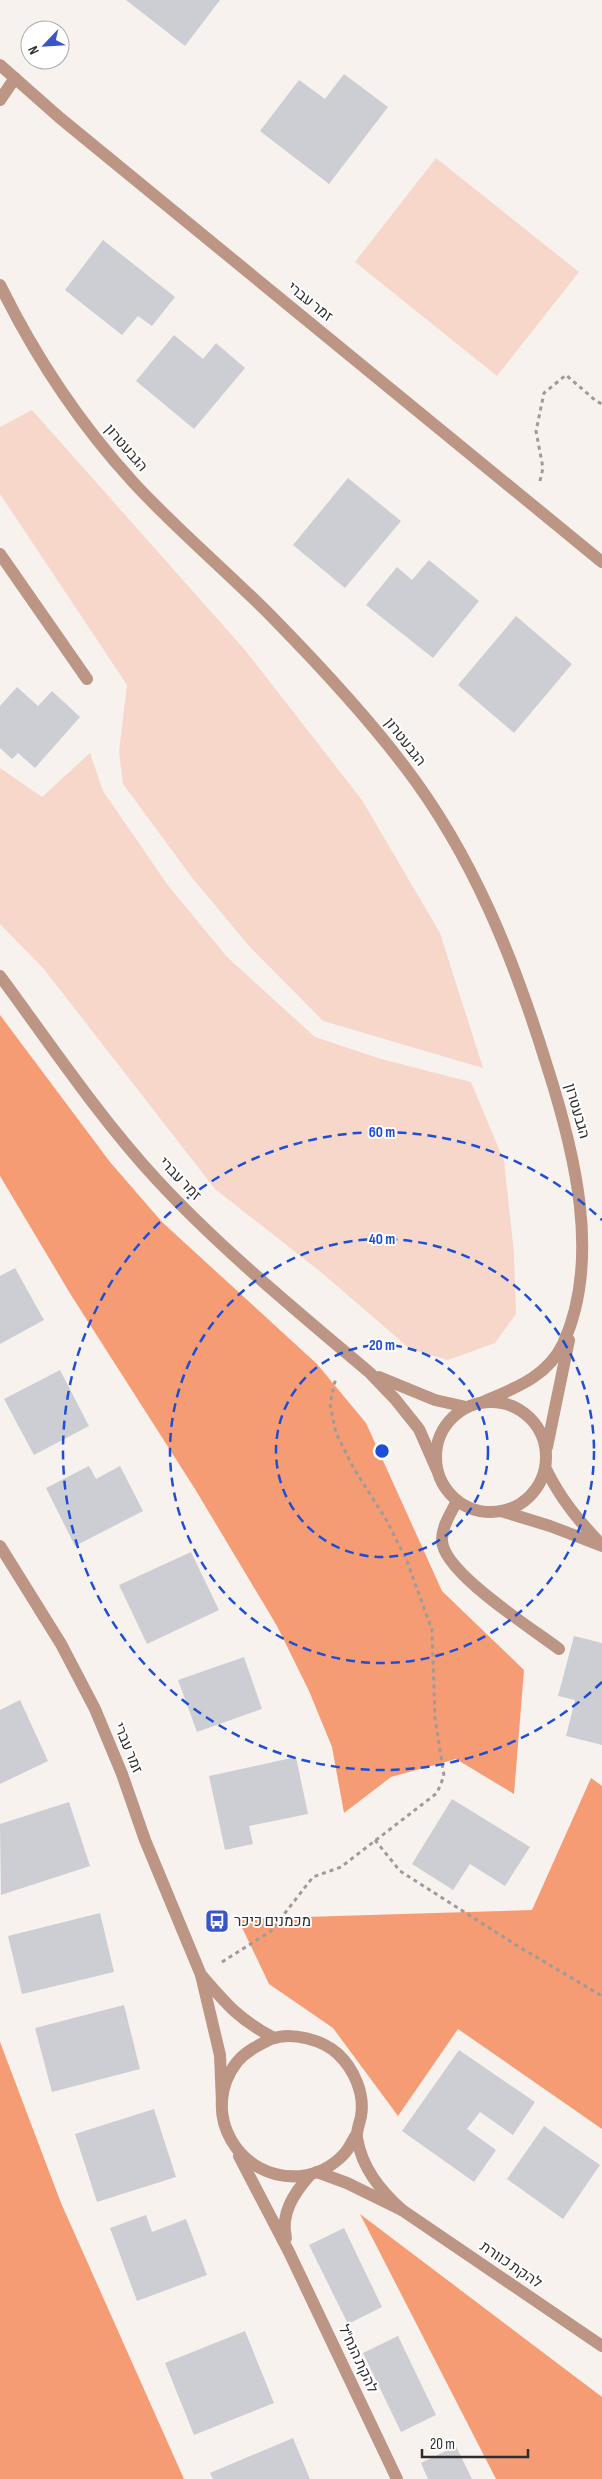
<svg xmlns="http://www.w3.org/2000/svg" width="602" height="2479" viewBox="0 0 602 2479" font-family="'Sofia Sans Condensed',Heebo,sans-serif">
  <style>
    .green { fill: #f6d7ca }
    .forest { fill: #f59c74 }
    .building { fill: #ccced3 }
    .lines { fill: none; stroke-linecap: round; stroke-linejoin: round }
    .path { stroke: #9f9b99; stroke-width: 3; stroke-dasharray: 4 4; stroke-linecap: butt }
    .lane { stroke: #bd9584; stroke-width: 12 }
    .street { stroke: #bd9584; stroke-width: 12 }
    .ring { fill: none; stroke: #1d4ed8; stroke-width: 2.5; stroke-dasharray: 9 6 }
    .labels { text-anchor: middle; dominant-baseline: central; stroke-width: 4; stroke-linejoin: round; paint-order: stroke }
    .street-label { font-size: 15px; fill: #2f2d2c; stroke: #fff }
    .poi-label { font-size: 15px; fill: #2f2d2c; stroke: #fff; text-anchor: start }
    .centre { fill: #1d4ed8; stroke: #fff; stroke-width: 2.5 }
    .ring-label { font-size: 15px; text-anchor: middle; font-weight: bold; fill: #1d4ed8; stroke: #fff; stroke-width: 4; stroke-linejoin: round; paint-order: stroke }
  </style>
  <rect width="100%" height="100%" fill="#f8f2ef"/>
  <g class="green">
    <polygon points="436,158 579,272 497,376 355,262"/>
    <polygon points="32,410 245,650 362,800 440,933 483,1068 323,1021 250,947 193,879 123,784 119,752 127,685 0,494 0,427"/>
    <polygon points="90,753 103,791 167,884 227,957 315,1037 381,1059 471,1082 504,1161 514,1253 516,1314 495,1343 448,1360 410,1349 322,1273 215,1189 43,968 0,924 0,768 42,797"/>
  </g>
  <g class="forest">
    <polygon points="0,1015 110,1162 162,1222 317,1364 366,1423 442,1591 524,1670 514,1794 456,1759 391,1777 344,1813 332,1747 309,1691 277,1626 195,1489 71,1295 0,1176"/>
    <polygon points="591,1778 602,1786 602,2129 458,2029 398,2116 333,2028 269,1984 238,1919 532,1910"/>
    <polygon points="0,2042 61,2203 184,2479 0,2479"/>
    <polygon points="360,2214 602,2397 602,2479 496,2479"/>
  </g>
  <g class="building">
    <polygon points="126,0 220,0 185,46"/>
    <polygon points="344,74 388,107 329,184 260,131 299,80 325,99"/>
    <polygon points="103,240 175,297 152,326 138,316 122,335 65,290"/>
    <polygon points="174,335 203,359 216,343 245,368 194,429 136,381"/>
    <polygon points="348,478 401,521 345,588 293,545"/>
    <polygon points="429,560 479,601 433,658 366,605 397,567 412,580"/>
    <polygon points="516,616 572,664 514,733 458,685"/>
    <polygon points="17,687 38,706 52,691 80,717 35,768 18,753 12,759 0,748 0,706"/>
    <polygon points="15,1268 44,1320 0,1344 0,1276"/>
    <polygon points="60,1370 89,1426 34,1455 4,1399"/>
    <polygon points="89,1466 96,1479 120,1466 143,1511 75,1546 46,1488"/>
    <polygon points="191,1552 219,1610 147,1644 119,1585"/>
    <polygon points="574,1636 602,1643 602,1745 566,1736 575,1700 558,1696"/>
    <polygon points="244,1657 262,1709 197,1732 178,1680"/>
    <polygon points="20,1700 48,1761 0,1784 0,1710"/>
    <polygon points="296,1757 308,1814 249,1826 253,1844 225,1850 209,1776"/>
    <polygon points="452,1799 530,1847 505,1886 470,1864 453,1890 412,1864"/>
    <polygon points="69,1802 90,1866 1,1895 0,1824"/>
    <polygon points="100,1913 114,1972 22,1994 8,1936"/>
    <polygon points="124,2005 140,2069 52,2092 35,2028"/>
    <polygon points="459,2050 535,2102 513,2135 480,2112 467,2129 496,2150 474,2182 402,2131"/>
    <polygon points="154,2109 176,2177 97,2202 75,2134"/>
    <polygon points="544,2126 600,2165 563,2219 507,2179"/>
    <polygon points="146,2215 152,2232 186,2219 207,2275 137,2301 110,2228"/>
    <polygon points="344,2228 382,2307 348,2324 309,2245"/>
    <polygon points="245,2331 274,2403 194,2435 165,2363"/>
    <polygon points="398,2336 436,2415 401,2432 363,2353"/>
    <polygon points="293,2438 310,2479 213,2479 210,2473"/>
    <polygon points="456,2446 472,2479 428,2479 421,2463"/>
  </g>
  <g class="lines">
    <g class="path">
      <polyline points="540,481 543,468 536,431 544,393 566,375 596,401 602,404"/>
      <polyline points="375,1840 400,1871 516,1945 602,1996"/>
      <polyline points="222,1962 271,1931 313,1877 341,1867 437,1793 444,1776 435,1718 432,1630 407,1561 387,1521 354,1469 336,1433 330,1404 336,1377"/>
    </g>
    <g class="lane">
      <polyline points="0,554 87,679"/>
      <path d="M457,1501C451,1513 442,1526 442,1540C442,1572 533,1629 559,1649"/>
    </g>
    <g class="street">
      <polyline points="0,65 60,118 602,562"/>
      <polyline points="0,100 15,78"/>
      <path d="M0,285C35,356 79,423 133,482C177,530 228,572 274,619C320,666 365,714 405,767C473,856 514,959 547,1066C574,1150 602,1259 563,1344C547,1377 515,1388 483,1402"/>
      <path d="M0,976C51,1045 99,1117 157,1180C222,1250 297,1311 370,1373L395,1399L419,1429L437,1470"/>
      <polyline points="379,1377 435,1400 466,1407"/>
      <circle cx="491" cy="1457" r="55"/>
      <polyline points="547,1447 569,1340"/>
      <path d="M546,1469C560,1498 578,1520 600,1543"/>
      <polyline points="501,1511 550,1526 602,1546"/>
      <polyline points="0,1546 61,1644 95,1709 122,1774 145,1840 201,1975 220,2055 222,2103"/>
      <path d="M203,1977C228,2006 240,2020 274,2038"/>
      <path d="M356,2135C352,2141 349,2149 344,2154C333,2166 317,2174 301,2176C239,2182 198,2112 237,2062C246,2051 259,2045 271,2039C291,2031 323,2040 338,2054C354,2069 365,2094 361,2116C360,2123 356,2131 357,2138C362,2168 380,2190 402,2210"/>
      <polyline points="239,2156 289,2252 397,2479"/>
      <polyline points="317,2172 347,2183 402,2210 602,2346"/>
      <path d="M286,2238C280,2214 294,2193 310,2175"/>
    </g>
  </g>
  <g class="ring">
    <circle cx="382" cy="1451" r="106"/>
    <circle cx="382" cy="1451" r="212"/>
    <path d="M602 1682A319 319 0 1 1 602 1220"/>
  </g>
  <defs>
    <g id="bus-square" transform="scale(1.25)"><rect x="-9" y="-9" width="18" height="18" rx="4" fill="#3b54c6" stroke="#fff"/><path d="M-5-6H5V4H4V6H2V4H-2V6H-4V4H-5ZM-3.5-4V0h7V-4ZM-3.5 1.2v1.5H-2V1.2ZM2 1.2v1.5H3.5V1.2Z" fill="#fff"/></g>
  </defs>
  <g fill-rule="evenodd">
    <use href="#bus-square" x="217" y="1921"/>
  </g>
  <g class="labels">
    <g class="street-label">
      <text transform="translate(310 302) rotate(39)">זמר עברי</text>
      <text transform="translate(126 448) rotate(49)">הגבעטרון</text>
      <text transform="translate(405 742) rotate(52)">הגבעטרון</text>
      <text transform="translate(577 1111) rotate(74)">הגבעטרון</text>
      <text transform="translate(180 1179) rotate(46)">זמר עברי</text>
      <text transform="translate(128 1748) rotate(68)">זמר עברי</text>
      <text transform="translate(511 2265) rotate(34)">להקת כוורת</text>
      <text transform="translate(358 2359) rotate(65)">להקת הנח"ל</text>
    </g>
    <g class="poi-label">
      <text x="234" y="1921">מכמנים כיכר</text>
    </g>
  </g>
  <circle cx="382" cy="1451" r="8" class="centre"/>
  <g class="ring-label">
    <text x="382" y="1137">60 m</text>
    <text x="382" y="1244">40 m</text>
    <text x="382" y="1350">20 m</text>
  </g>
  <g transform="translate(45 45) rotate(245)"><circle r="24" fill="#ffffff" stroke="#acabab"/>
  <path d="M0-4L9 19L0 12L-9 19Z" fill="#3b54c6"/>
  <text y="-8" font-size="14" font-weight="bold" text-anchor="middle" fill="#2f2d2c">N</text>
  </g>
  <path d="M422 2449v8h106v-8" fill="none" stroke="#2f2d2c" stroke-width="2.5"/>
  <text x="430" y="2449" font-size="15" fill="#2f2d2c" stroke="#ffffff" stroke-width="4" paint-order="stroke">20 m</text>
</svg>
